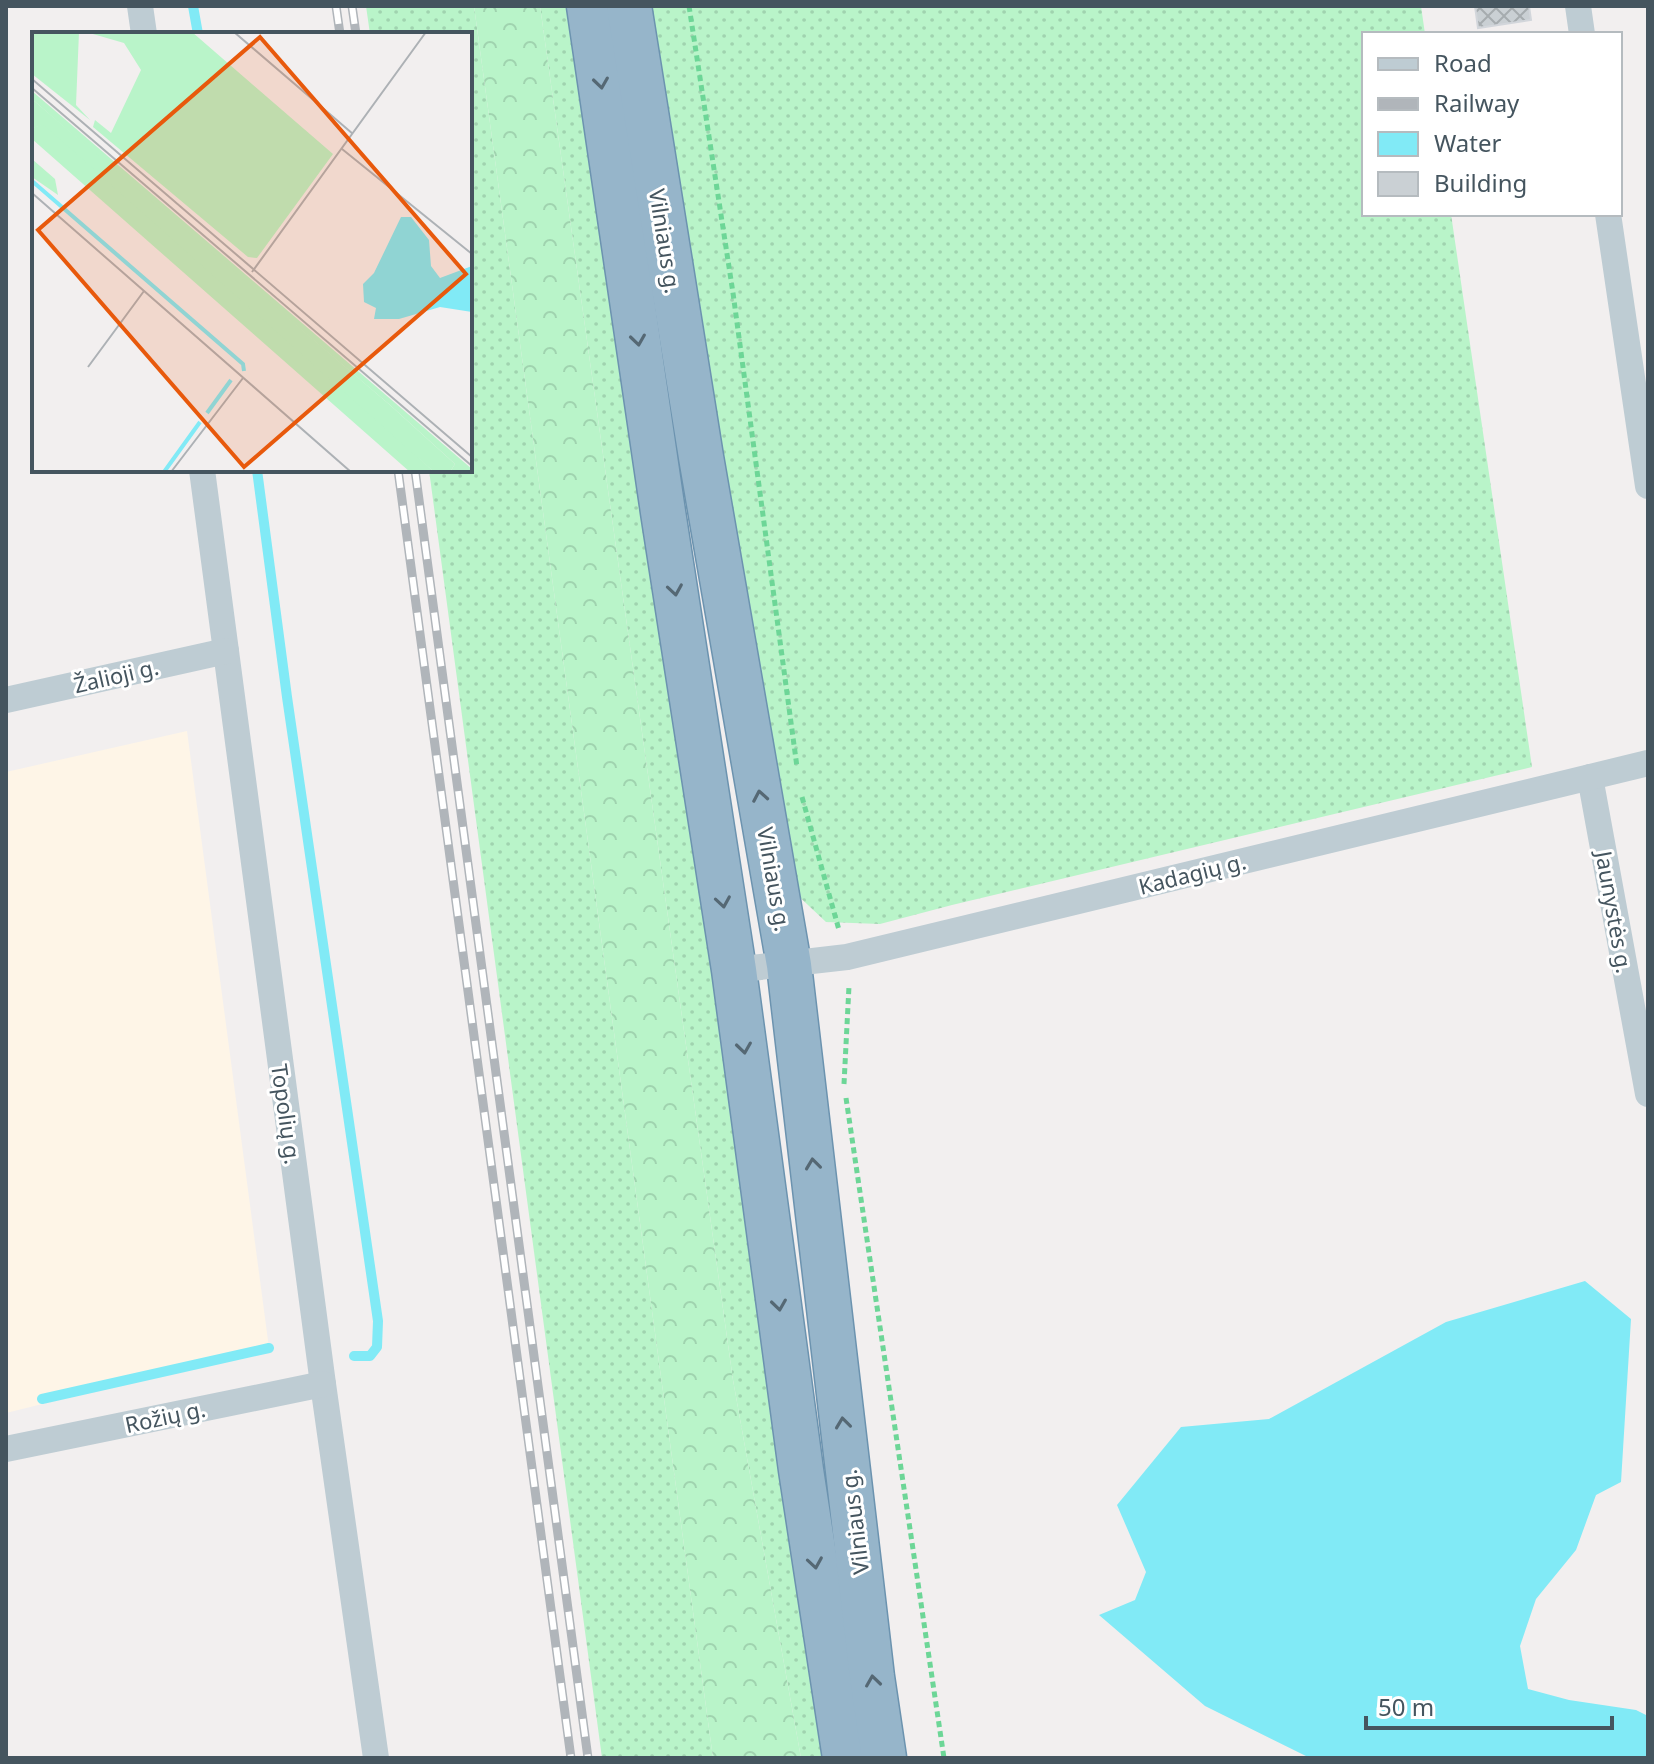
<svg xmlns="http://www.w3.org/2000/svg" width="1654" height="1764" viewBox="0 0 1654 1764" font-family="'Noto Sans',sans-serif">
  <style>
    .commercial { fill: #fef5e7 }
    .grass { fill: url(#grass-dots) }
    .forest { fill: url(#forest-crowns) }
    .water { fill: #81eaf6 }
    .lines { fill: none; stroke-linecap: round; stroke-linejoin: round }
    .stream { stroke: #81eaf6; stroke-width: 10 }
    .building { fill: url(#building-cross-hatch); stroke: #d2d6db; stroke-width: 2 }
    .trunk-casing { stroke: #6c93af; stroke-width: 47 }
    .path { stroke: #6dd697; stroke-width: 5; stroke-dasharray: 6 4; stroke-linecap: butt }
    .minor { stroke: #beccd3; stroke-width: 26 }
    .trunk { stroke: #96b5ca; stroke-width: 44 }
    .rail-casing { stroke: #b0b5ba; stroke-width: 9 }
    .rail { stroke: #fff; stroke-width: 6; stroke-dasharray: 18; stroke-linecap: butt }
    .oneway { stroke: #556874 }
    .labels { text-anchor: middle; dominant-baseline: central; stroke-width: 6; stroke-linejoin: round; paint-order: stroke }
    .street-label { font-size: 22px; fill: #45555f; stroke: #fff }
    .inset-river { fill: none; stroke: #81eaf6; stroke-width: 4 }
    .inset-road { fill: none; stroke: #adb1b5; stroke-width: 2 }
    .view { fill: #e8590c; fill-opacity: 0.15; stroke: #e8590c; stroke-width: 4 }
    .inset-edge { fill: none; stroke: #45555f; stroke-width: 4 }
  </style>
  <defs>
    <pattern id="grass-dots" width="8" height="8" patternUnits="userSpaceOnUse" patternTransform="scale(2)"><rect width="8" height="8" fill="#b9f4c9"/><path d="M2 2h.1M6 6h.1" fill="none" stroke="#a0d3af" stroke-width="1.8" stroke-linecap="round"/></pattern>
    <pattern id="forest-crowns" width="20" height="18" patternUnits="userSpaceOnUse" patternTransform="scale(2)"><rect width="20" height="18" fill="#b9f4c9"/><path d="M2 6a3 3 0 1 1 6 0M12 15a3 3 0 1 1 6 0" fill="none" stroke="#a0d3af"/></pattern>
    <pattern id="building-cross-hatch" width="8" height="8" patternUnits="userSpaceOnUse" patternTransform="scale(2)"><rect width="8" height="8" fill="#cad0d4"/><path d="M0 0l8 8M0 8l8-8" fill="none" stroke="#a6acaf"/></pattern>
  </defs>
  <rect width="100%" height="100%" fill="#f2efef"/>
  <polygon class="commercial" points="187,731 269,1348 6,1413 6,772"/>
  <g class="grass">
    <polygon points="366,6 474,6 713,1758 602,1758 429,470 470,470 470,34 370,34"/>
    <polygon points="540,6 578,6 831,1758 801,1758 733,1380"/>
    <polygon points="651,6 1421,6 1425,34 1364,34 1364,214 1451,214 1532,767 952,905 880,924 826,922 791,889"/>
  </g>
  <polygon class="forest" points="474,6 540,6 733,1380 801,1758 713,1758"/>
  <polygon class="water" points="1585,1281 1631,1319 1621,1482 1596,1495 1576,1550 1536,1599 1520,1646 1528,1689 1569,1700 1636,1710 1648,1716 1648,1758 1310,1758 1205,1706 1099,1615 1135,1600 1146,1572 1117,1505 1181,1427 1269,1419 1446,1322"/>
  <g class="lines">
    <g class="stream">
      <polyline points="193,6 198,34"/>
      <polyline points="257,470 287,697 378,1321 377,1347 370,1356 354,1356"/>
      <polyline points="42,1399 269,1348"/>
    </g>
  </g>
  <polygon class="building" points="1475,6 1529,6 1531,20 1478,28"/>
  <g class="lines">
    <g class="trunk-casing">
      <g id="trunk">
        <polyline points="589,6 663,512 734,970 801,1470 845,1758"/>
        <polyline points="629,6 701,457 789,965 872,1677 884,1758"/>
      </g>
    </g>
    <g class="path">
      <polyline points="689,6 733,293 797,767"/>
      <polyline points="802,797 839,930"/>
      <polyline points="844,1084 849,986"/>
      <polyline points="846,1098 944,1758"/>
    </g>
    <g class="minor">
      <polyline points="140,6 144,34"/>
      <polyline points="1578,6 1582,34"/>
      <polyline points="1608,214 1648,486"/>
      <polyline points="202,470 323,1384 376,1758"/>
      <polyline points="6,700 226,651"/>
      <polyline points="1590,777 1648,1094"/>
      <polyline points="734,970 847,957 1648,763"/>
      <polyline points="6,1449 323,1384"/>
    </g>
    <use href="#trunk" class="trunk"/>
    <g class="rail-casing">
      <g id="rail">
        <polyline points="336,6 340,34"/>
        <polyline points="352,6 356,34"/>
        <polyline points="398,470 571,1758"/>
        <polyline points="415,470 588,1758"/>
      </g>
    </g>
    <use href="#rail" class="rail"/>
  </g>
  <defs><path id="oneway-chevron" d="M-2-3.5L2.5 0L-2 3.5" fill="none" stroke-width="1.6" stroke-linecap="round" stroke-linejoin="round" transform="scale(2)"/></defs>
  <g class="oneway">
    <use href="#oneway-chevron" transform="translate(601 83) rotate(82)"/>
    <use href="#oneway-chevron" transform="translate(638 340) rotate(82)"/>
    <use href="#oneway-chevron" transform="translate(675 590) rotate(81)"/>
    <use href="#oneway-chevron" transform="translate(760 796) rotate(-100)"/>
    <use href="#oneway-chevron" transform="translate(723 902) rotate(81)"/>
    <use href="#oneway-chevron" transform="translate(744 1048) rotate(82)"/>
    <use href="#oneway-chevron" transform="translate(813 1164) rotate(-97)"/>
    <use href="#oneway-chevron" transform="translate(779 1305) rotate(82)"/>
    <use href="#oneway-chevron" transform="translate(843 1423) rotate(-97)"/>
    <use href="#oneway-chevron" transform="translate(815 1563) rotate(81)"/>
    <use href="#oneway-chevron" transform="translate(873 1681) rotate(-98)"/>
  </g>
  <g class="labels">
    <g class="street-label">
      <text transform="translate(666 241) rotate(81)">Vilniaus g.</text>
      <text transform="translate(116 675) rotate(-13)">Žalioji g.</text>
      <text transform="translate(1192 873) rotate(-14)">Kadagių g.</text>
      <text transform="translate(775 879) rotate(80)">Vilniaus g.</text>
      <text transform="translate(1615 912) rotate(80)">Jaunystės g.</text>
      <text transform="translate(287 1114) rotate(82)">Topolių g.</text>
      <text transform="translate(165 1416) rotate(-12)">Rožių g.</text>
      <text transform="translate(854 1522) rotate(-97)">Vilniaus g.</text>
    </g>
  </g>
  <g transform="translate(32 32)">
    <rect width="440" height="440" fill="#f2efef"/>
    <path d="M0,0H47L44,73L58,88L0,42ZM54,0H160L301,122L225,226L216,225L61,95L63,88L79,101L109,38L92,11ZM0,59L440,437V440H418L423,432L358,373L102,156L0,67ZM12,92L304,348L402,440H378L0,107V96Z" fill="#b9f4c9"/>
    <path d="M0,67L358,373L423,432L418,440H402L12,93L0,96ZM0,127L23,147L26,163L0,145Z" fill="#b9f4c9"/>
    <path d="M369,185H379L397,208L399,234L408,246L440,234V280L408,275L367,287H342L344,276L332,270L331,252L342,241Z" fill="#81eaf6"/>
    <path class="inset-river" d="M0,149L211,332L212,339M175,381L199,348M132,440L168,390"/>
    <path class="inset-road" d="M202,0L321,102M0,47L440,425M0,56L440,434M310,117L440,222M0,161L319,440M220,240L394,0M56,335L112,259M139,440L211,346"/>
    <path class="view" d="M228,5L434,242L212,435L6,198Z"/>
    <rect width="440" height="440" class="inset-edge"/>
  </g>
  <rect width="1654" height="1764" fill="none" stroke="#45555f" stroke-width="16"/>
  <rect x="1362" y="32" width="260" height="184" fill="#ffffff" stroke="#b5bbbf" stroke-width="2"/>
  <rect x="1378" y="58" width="40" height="12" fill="#beccd3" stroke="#b5bbbf" stroke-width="2"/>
  <text x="1434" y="72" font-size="24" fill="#45555f">Road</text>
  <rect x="1378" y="98" width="40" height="12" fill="#b0b5ba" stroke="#b5bbbf" stroke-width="2"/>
  <text x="1434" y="112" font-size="24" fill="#45555f">Railway</text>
  <rect x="1378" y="132" width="40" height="24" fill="#81eaf6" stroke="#b5bbbf" stroke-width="2"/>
  <text x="1434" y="152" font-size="24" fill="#45555f">Water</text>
  <rect x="1378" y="172" width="40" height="24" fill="#cad0d4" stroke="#b5bbbf" stroke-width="2"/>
  <text x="1434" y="192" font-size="24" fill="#45555f">Building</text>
  <path d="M1366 1716v12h246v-12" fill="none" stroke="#45555f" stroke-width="4"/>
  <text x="1378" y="1716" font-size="24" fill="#45555f" stroke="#ffffff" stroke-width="6" paint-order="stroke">50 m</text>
</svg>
